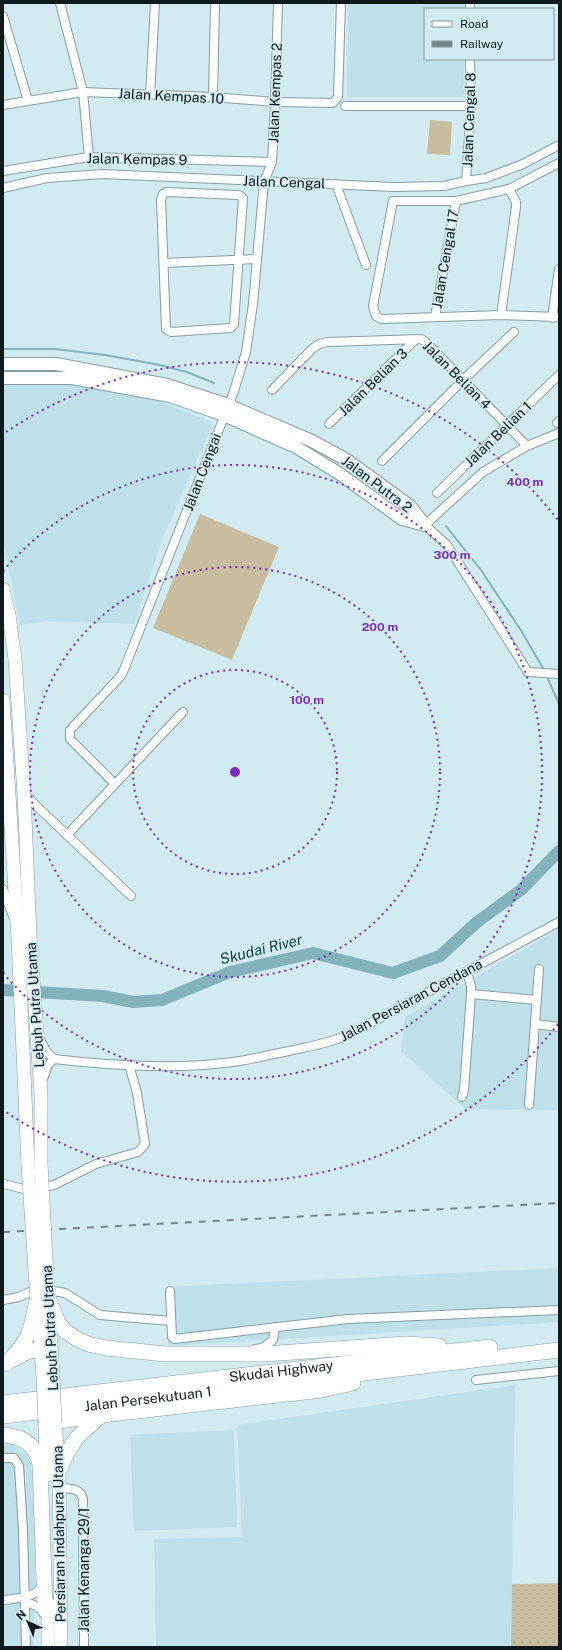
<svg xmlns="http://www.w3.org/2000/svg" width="562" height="1650" viewBox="0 0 562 1650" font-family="'Public Sans',sans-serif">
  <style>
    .built { fill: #bee0e8 }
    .grass { fill: url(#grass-dots) }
    .pitch { fill: #c8bd9f }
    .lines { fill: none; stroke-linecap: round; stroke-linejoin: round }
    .stream { stroke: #82b2bc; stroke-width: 2 }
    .river { stroke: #82b2bc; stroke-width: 12 }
    .street-casing { stroke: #859da2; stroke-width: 10 }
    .secondary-casing { stroke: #859da2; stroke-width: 14 }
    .primary-casing { stroke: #859da2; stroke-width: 14 }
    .highway-casing { stroke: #859da2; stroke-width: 16 }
    .street { stroke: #fff; stroke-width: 8 }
    .secondary { stroke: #fff; stroke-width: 12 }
    .primary { stroke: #fff; stroke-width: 13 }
    .highway { stroke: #fff; stroke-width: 15 }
    .rail { stroke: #75868a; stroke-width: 2; stroke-dasharray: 7 7; stroke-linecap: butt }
    .primary-bridge-casing { stroke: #859da2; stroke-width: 14; stroke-linecap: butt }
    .primary-bridge { stroke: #fff; stroke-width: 13 }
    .ring { fill: none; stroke: #7b2cbf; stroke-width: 2; stroke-dasharray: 2 4 }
    .labels { text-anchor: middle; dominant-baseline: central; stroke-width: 3.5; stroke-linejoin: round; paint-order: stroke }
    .street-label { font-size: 14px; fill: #10191b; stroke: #d2ebf1 }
    .water-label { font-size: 15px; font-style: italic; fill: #134048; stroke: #d2ebf1 }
    .centre { fill: #7b2cbf; stroke: #d2ebf1; stroke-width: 2 }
    .ring-label { font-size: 12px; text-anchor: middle; font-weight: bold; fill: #7b2cbf; stroke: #d2ebf1; stroke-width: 3.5; stroke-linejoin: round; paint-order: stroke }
  </style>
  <defs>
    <pattern id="grass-dots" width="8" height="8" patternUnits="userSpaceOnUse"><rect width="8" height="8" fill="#c8bd9f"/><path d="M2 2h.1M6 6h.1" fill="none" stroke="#aba288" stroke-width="1.8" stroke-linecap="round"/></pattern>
  </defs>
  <rect width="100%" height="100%" fill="#d2ebf1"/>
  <g class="built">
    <polygon points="348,3 465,3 465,9 425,9 425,59 464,59 464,97 347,97"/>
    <polygon points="68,383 162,402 213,423 162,540 134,624 49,621 20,625 3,541 3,385"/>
    <polygon points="559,929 559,1110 465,1109 401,1051 405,1017"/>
    <polygon points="559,1268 559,1322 168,1346 165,1287"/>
    <polygon points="515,1385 511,1647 156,1647 154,1539 242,1537 237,1425"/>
    <polygon points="234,1430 237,1527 134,1531 130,1435"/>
    <polygon points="12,1444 29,1456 37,1476 34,1647 3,1647 3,1445"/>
  </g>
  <polygon class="grass" points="559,1583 559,1647 511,1647 512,1584"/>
  <g class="pitch">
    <polygon points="430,120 452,122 450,155 427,154"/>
    <polygon points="200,514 279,547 232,660 153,628"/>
  </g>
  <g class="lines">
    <g class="stream">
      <polyline points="3,349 55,349 105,355 160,365 187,372 214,383"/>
      <polyline points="446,526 481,570 522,632 544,670"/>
      <polyline points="548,679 559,704"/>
    </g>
    <polyline class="river" points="3,990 103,996 133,1002 162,1000 230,972 313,953 393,973 440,956 477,922 521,890 559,851"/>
    <g class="street-casing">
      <g id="street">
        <polyline points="60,3 83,92 89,157"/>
        <polyline points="470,9 470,3"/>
        <polyline points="3,16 28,101"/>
        <polyline points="150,95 155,3"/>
        <polyline points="213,97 215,3"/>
        <polyline points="3,105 83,92 213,97 275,102 333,103 338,97 341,3"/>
        <polyline points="345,106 471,106"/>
        <polyline points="559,163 509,189 456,201 393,201 373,306 376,316 381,319 501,315 559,317"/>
        <polyline points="3,171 89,157 272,162"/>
        <polyline points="466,181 471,106 470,59"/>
        <polyline points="336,184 366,265"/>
        <polyline points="3,188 47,178 102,174 394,187 444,186 466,181 486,178 523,164 559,145"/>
        <polygon points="166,192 239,195 243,198 234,324 231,328 171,332 166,329 161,200 163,194"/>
        <polyline points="164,263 257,259"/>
        <polyline points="501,315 516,207 516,202 509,189"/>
        <polyline points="435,317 456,201"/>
        <polyline points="552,318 559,269"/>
        <polyline points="272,390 312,349 319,344 327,342 421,339 426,342 527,446"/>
        <polyline points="557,423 559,421"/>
        <polyline points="329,424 416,339"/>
        <polyline points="559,433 527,446 483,472 425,525 447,545 528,672 559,674"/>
        <polyline points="382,461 463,380 514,332"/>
        <polyline points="437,493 559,375"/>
        <polyline points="115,784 183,712"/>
        <polyline points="24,794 131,896"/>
        <polyline points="67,835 115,784 70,739 70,730 119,678 123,672 233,394 246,352 253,304 264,182 272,162 275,102 278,3"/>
        <polyline points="3,889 13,916"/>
        <polyline points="471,994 537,1000"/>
        <polyline points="535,1024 559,1027"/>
        <polyline points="40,1040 46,1051 54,1059"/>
        <path d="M54,1059C113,1066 174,1070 233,1062C250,1060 267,1055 284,1052C306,1047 328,1044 348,1035L559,922"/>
        <polyline points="43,1079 48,1065 54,1059"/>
        <polyline points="462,1097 464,1090 471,994 471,986 467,972"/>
        <polyline points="529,1105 539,969"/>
        <polyline points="3,1184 24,1189 40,1188 54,1185 96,1164 138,1152 145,1144 137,1093 129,1065"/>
        <polyline points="170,1291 172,1337 174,1339 348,1319 559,1310"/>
        <polyline points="3,1300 19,1297 32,1291 43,1289 65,1293 100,1315 171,1321"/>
        <polyline points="255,1349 262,1348 273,1340 275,1327"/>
        <polyline points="476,1380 559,1371"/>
        <polyline points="3,1458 14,1458 19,1466 23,1530 26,1647"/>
        <path d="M59,1488C69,1489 80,1487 83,1499L84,1647"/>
        <path d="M3,1600C17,1598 36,1599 43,1584"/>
        <path d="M25,1603C34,1603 39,1607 44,1614"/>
      </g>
    </g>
    <g class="secondary-casing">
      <g id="secondary">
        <polyline points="3,364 56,364 167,385 228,405 312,441 347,460 410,506 425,525"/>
        <polyline points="3,378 72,378 170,396 224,415 296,447 340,474 402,519 425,525"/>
      </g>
    </g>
    <g class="primary-casing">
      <g id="primary">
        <polyline points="3,589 9,615 15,659 24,794 30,936 41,1093 41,1164"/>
        <polyline points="3,700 18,938 28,1165"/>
        <polyline points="48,1304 53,1375"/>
        <polyline points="38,1308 43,1376"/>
        <polyline points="55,1422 59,1471 61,1647"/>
        <polyline points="45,1423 47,1475"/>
        <polyline points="48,1647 48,1603"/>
      </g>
    </g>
    <g class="highway-casing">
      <g id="highway">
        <polyline points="48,1298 58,1322 65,1331 77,1339 88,1344 106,1348 166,1354 265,1354 406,1344 439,1346"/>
        <polyline points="14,1359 29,1351 51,1348"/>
        <path d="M6,1364C29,1340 31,1332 37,1300"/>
        <path id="s1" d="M3,1403L490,1347"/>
        <path id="s2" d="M3,1416L559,1350"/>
        <polyline points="45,1423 102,1415 322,1390 353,1383"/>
        <path d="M3,1435C23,1436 36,1445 40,1464L45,1607L48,1613"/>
        <path d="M59,1471C71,1441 78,1435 102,1415"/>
      </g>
    </g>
    <use href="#street" class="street"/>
    <use href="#secondary" class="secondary"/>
    <use href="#primary" class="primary"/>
    <use href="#highway" class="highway"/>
    <polyline class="rail" points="3,1232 559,1203"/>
    <g class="primary-bridge-casing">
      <g id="primary-bridge">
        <polyline points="41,1164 48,1298"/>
        <polyline points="28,1165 37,1300"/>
        <polyline points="53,1375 55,1422"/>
        <polyline points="43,1376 45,1423"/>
      </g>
    </g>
    <use href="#primary-bridge" class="primary-bridge"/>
  </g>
  <g class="ring">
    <circle cx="235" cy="772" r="102"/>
    <circle cx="235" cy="772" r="205"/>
    <path d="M3 571A307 307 0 1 1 3 973"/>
    <path d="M558 1024A410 410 0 0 1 6 1112M6 432A410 410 0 0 1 558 520"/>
  </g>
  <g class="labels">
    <g class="street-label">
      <text transform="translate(275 93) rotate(-88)">Jalan Kempas 2</text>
      <text transform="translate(171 96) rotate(3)">Jalan Kempas 10</text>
      <text transform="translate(469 120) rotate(-88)">Jalan Cengal 8</text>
      <text transform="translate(137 159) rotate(1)">Jalan Kempas 9</text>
      <text transform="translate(284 182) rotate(2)">Jalan Cengal</text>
      <text transform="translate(445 259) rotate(-80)">Jalan Cengal 17</text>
      <text transform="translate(457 375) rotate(45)">Jalan Belian 4</text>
      <text transform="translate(373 382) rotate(-44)">Jalan Belian 3</text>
      <text transform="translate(498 434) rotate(-44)">Jalan Belian 1</text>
      <text transform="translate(202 472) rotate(-69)">Jalan Cengai</text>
      <text transform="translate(377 484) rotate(37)">Jalan Putra 2</text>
      <text transform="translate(411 1000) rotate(-28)">Jalan Persiaran Cendana</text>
      <text transform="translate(35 1005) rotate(-94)">Lebuh Putra Utama</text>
      <text transform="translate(50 1328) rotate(-93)">Lebuh Putra Utama</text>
      <text stroke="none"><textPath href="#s1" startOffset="280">Skudai Highway</textPath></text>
      <text stroke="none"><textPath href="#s2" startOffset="146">Jalan Persekutuan 1</textPath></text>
      <text transform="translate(59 1534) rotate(-91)">Persiaran Indahpura Utama</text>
      <text transform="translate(84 1570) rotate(-90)">Jalan Kenanga 29/1</text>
    </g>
    <g class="water-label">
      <text transform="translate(261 949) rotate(-14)">Skudai River</text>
    </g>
  </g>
  <circle cx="235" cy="772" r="6" class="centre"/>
  <g class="ring-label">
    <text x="525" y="486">400 m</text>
    <text x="452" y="559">300 m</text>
    <text x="380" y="631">200 m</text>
    <text x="307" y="704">100 m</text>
  </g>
  <rect width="562" height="1650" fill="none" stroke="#10191b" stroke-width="8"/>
  <rect x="424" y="8" width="130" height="52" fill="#d2ebf1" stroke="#84979b"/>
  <rect x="432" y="21" width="20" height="6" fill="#ffffff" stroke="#84979b"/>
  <text x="460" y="28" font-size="12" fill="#10191b">Road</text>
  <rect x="432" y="41" width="20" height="6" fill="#75868a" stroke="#84979b"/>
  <text x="460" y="48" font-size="12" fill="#10191b">Railway</text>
  <g transform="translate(28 1622) rotate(316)" stroke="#d2ebf1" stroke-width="3" paint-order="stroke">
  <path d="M0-3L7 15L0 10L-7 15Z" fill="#10191b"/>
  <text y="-6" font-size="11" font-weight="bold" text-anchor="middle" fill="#10191b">N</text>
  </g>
</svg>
